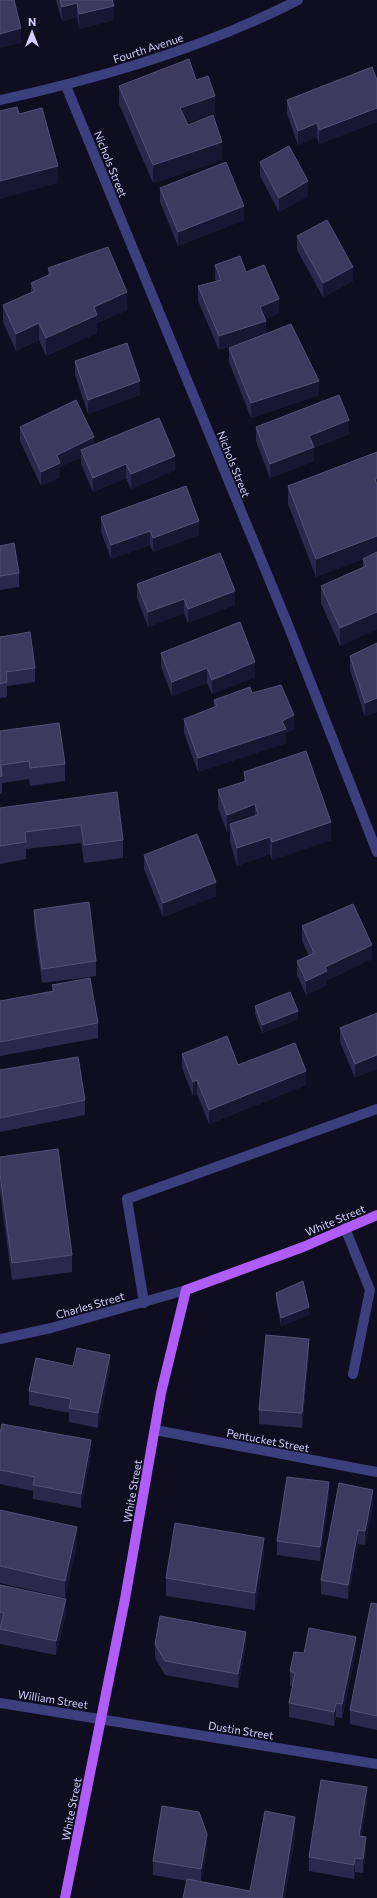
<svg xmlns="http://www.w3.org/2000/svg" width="377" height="1898" viewBox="0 0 377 1898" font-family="Commissioner,sans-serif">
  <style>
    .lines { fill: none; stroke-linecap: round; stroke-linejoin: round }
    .lane { stroke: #3b3f7d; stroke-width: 10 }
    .street { stroke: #3b3f7d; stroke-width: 10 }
    .primary { stroke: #af5cf8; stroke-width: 10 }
    .wall { fill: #2b284d }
    .shaded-wall { fill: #191633 }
    .building { fill: #3d3a60; stroke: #545179 }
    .labels { text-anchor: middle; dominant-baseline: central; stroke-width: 3; stroke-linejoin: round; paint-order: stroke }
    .street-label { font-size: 11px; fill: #d1d0fd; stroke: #0f0e20 }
  </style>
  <rect width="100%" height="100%" fill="#0f0e20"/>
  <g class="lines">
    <g class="lane">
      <polyline points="345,1228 370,1290 353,1374"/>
      <polyline points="144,1303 127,1199 377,1109"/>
    </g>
    <g class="street">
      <polyline points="66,86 288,625 377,852"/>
      <path d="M0,100C102,78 205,48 298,0"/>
      <polyline points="0,1339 51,1328 186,1290"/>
      <polyline points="155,1430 377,1472"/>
      <polyline points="0,1703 377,1764"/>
    </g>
    <polyline class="primary" points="65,1898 125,1599 161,1393 186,1290 303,1247 377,1215"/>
  </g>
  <g class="wall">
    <polygon points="56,0 112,0 114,20 79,29 77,17 62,21"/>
    <polygon points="196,80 215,113 187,123 222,160 153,183 119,104 119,86"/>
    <polygon points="377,80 377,122 319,144 317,137 298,145 287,114 287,100"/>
    <polygon points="260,162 308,196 279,212 260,176"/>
    <polygon points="160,188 244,220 178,246 160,202"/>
    <polygon points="297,236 353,281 323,297 297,250"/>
    <polygon points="215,265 246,272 279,313 265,319 266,334 319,395 251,418 229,362 229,348 244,342 219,350 198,301 198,286 216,281 215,279"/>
    <polygon points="48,268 127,310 97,323 97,333 46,356 39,340 16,351 3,322 3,305 31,292 31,283 48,276"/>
    <polygon points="75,361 140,395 88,414 75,375"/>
    <polygon points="20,427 94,445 175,470 131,489 126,478 93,492 81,464 81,457 60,467 60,477 41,486 20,441"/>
    <polygon points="256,427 349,434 314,448 314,461 270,478 256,441"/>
    <polygon points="377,452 377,629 340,646 321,603 321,586 363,568 363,559 316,577 288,504 288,486"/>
    <polygon points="101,517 199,535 153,552 150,545 111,559 101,531"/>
    <polygon points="0,546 19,573 19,587 0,590"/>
    <polygon points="137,584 235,605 188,623 184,613 148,627 137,598"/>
    <polygon points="0,637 35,668 35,682 7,686 7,697 0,698"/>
    <polygon points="377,643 365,717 350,670 350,656"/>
    <polygon points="161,653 255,677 212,694 207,683 172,696 161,667"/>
    <polygon points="252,693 294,729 286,733 286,743 198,772 184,733 184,719 214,707 214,700"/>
    <polygon points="0,731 65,764 65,781 30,786 29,779 2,783 2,794 0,794"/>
    <polygon points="244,772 331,840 272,860 270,854 237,866 230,842 230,831 227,832 218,808 218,790 244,782"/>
    <polygon points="117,792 123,840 123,858 84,863 81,843 26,849 26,859 0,864 0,808"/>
    <polygon points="144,855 216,896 163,917 144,869"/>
    <polygon points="34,910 96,961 96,976 42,983 34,924"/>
    <polygon points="302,926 372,959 327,980 327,985 306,995 297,975 297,961 309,956 302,941"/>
    <polygon points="52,985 98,1023 98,1038 0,1056 0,1001 52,991"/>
    <polygon points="255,1006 298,1019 262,1033 255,1014"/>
    <polygon points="377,1013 355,1078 340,1042 340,1028"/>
    <polygon points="182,1054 238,1065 306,1085 209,1124 197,1094 193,1096 182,1068"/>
    <polygon points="0,1070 85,1100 85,1115 0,1132"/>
    <polygon points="0,1157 72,1255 72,1272 12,1280 0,1192"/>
    <polygon points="276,1293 309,1315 281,1326 276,1301"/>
    <polygon points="309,1353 302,1428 259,1424 259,1410"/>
    <polygon points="73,1366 110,1369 98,1428 69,1422 69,1413 29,1405 29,1391"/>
    <polygon points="0,1434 91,1454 81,1508 33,1499 33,1491 0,1484"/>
    <polygon points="329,1496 320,1561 277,1555 277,1541"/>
    <polygon points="373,1504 365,1545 358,1544 348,1599 321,1594 321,1580"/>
    <polygon points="0,1510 77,1545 65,1598 0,1583"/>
    <polygon points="264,1555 255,1610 166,1596 166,1578"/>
    <polygon points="0,1585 66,1613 56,1655 0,1644 0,1629 1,1627 0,1627"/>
    <polygon points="377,1604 377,1730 350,1724 350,1710"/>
    <polygon points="155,1644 246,1646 238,1688 165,1675 155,1658"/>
    <polygon points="356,1651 342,1718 336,1717 334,1726 289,1717 289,1703 293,1686 290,1686 290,1671 304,1653"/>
    <polygon points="367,1801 361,1837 366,1851 363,1873 355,1872 354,1879 309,1871 309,1857"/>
    <polygon points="295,1835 285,1898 153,1875 153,1861 207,1848 201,1881 250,1891"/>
  </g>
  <g class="shaded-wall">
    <polygon points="77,3 77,17 62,21 62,7"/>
    <polygon points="114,6 114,20 79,29 79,14"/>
    <polygon points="21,28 21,43 0,48 0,34"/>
    <polygon points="215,96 215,113 180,126 180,108"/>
    <polygon points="377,108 377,122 319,144 319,130"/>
    <polygon points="317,123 317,137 298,145 298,131"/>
    <polygon points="222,142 222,160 153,183 153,165"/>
    <polygon points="58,166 58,183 0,199 0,181"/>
    <polygon points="308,181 308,196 279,212 279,198"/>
    <polygon points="244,206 244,220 178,246 178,232"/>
    <polygon points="353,267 353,281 323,297 323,283"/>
    <polygon points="127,292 127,310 97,323 97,333 46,356 46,338 94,307"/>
    <polygon points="279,299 279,313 260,321 260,307"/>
    <polygon points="266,321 266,335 219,350 219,336"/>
    <polygon points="39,323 39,340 16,351 16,334"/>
    <polygon points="140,381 140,395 88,414 88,400"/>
    <polygon points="319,381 319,395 251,418 251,403"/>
    <polygon points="349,420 349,434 314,448 314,461 270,478 270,464 309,436"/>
    <polygon points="94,437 94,451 81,450 81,457 60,467 60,477 41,486 41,472 57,455"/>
    <polygon points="175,456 175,470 131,489 131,474"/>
    <polygon points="126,464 126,478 93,492 93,478"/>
    <polygon points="377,478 377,496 375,479"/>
    <polygon points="199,521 199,535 153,552 153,538"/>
    <polygon points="150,531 150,545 111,559 111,545"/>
    <polygon points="377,536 377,554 316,577 316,559"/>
    <polygon points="235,591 235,605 188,623 188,609"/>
    <polygon points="184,599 184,613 148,627 148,612"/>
    <polygon points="377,612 377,629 340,646 340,628"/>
    <polygon points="255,662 255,677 212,694 212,680"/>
    <polygon points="207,668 207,683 172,696 172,682"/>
    <polygon points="377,698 377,712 365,717 365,703"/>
    <polygon points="294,715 294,729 286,733 286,743 198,772 198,758"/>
    <polygon points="255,804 255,822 230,824 230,831 227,832 227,815"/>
    <polygon points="331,822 331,840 272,860 272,842"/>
    <polygon points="270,837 270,854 237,866 237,848"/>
    <polygon points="216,882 216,896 163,917 163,903"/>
    <polygon points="372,945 372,959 327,980 327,985 306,995 306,981 325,967"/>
    <polygon points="298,1011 298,1019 262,1033 262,1025"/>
    <polygon points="377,1055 377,1069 355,1078 355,1064"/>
    <polygon points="306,1071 306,1085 209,1124 209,1110"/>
    <polygon points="197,1080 197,1094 193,1096 193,1082"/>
    <polygon points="309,1307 309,1315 281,1326 281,1318"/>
    <polygon points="309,1339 309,1353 302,1428 302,1413"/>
    <polygon points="110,1355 110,1369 98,1428 98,1413"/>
    <polygon points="91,1440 91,1454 81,1508 81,1494"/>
    <polygon points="329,1482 329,1496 320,1561 320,1547"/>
    <polygon points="373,1490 373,1504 365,1545 365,1531"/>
    <polygon points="77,1527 77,1545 65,1598 65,1581"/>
    <polygon points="358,1530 358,1544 348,1599 348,1585"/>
    <polygon points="264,1538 264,1555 255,1610 255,1593"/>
    <polygon points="66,1599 66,1613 56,1655 56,1641"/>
    <polygon points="246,1632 246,1646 238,1688 238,1674"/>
    <polygon points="356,1637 356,1651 342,1718 342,1704"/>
    <polygon points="336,1703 336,1717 334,1726 334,1712"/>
    <polygon points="367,1787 367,1801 359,1850 359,1836"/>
    <polygon points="295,1817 295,1835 285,1898 282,1898"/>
    <polygon points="207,1834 207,1848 201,1883 201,1869"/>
    <polygon points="366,1837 366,1851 363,1873 363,1859"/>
    <polygon points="355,1858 355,1872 354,1879 354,1865"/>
  </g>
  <g class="building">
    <polygon points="0,0 14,0 21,28 0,34"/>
    <polygon points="60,0 112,0 114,6 79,14 77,3 62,7"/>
    <polygon points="189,59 196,80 208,76 215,96 180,108 188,125 213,115 222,142 153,165 119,86"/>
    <polygon points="372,67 377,80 377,108 319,130 317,123 298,131 287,100"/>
    <polygon points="17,107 19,114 42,108 58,166 0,181 0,111"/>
    <polygon points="289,146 308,181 279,198 260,162"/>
    <polygon points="226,162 244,206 178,232 160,188"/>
    <polygon points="327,220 353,267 323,283 297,236"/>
    <polygon points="108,247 127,292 94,307 97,315 46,338 39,323 16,334 3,305 35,291 31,283 51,274 48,268"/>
    <polygon points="240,256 246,272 264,265 279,299 260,307 266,321 219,336 198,286 221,280 215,265"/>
    <polygon points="291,324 319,381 251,403 229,348"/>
    <polygon points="127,343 140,381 88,400 75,361"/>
    <polygon points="339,395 349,420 309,436 314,447 270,464 256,427"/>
    <polygon points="76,400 94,437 57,455 60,463 41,472 20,427"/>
    <polygon points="159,418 175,456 131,474 126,464 93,478 81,450"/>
    <polygon points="377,452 377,478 375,479 377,485 377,536 316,559 288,486"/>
    <polygon points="186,486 199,521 153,538 150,531 111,545 101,517"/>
    <polygon points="14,543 19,573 0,576 0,546"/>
    <polygon points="377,552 377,612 340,628 321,586 366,566 363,559"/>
    <polygon points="220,553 235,591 188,609 184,599 148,612 137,584"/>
    <polygon points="240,622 255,662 212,680 207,668 172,682 161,653"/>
    <polygon points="30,632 35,668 6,672 7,682 0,684 0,637"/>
    <polygon points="377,643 377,698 365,703 350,656"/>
    <polygon points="281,685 294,715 282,721 286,729 198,758 184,719 217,706 214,700 250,687 252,693"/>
    <polygon points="59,723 65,764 30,768 29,761 1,765 2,776 0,777 0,731"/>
    <polygon points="306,751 331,822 272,842 270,837 237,848 230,824 258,815 255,804 227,815 218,790 246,781 244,772"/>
    <polygon points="117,792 123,840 84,845 81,825 25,832 26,842 0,846 0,808"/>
    <polygon points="197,834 216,882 163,903 144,855"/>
    <polygon points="89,902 96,961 42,969 34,910"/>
    <polygon points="353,904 372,945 325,967 327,971 306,981 297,961 314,953 302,926"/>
    <polygon points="90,978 98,1023 0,1042 0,1001 54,991 52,985"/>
    <polygon points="290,992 298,1011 262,1025 255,1006"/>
    <polygon points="377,1013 377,1055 355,1064 340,1028"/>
    <polygon points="227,1036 238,1065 295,1043 306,1071 209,1110 197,1080 193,1082 182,1054"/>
    <polygon points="78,1057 85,1100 0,1118 0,1070"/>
    <polygon points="58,1149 72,1255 12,1263 0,1174 0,1157"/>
    <polygon points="303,1281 309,1307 281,1318 276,1293"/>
    <polygon points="266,1335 309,1339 302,1413 259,1410"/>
    <polygon points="77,1348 110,1355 98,1413 69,1408 71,1399 29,1391 36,1358 73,1366"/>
    <polygon points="2,1424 91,1440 81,1494 33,1485 35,1477 0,1470 0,1434"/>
    <polygon points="287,1477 329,1482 320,1547 277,1541"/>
    <polygon points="339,1483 373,1490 365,1531 358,1530 348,1585 321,1580"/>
    <polygon points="0,1510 77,1527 65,1581 0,1566"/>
    <polygon points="175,1523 264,1538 255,1593 166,1578"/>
    <polygon points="0,1585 66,1599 56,1641 0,1629 4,1613 0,1612"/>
    <polygon points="371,1603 377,1604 377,1716 350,1710"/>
    <polygon points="160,1616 246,1632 238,1674 165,1661 155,1644"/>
    <polygon points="309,1628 356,1637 342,1704 336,1703 334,1712 289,1703 295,1673 290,1671 294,1652 304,1653"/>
    <polygon points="321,1780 367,1787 359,1836 366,1837 363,1859 355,1858 354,1865 309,1857"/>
    <polygon points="162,1806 199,1812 207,1834 201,1869 153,1861"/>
    <polygon points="265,1811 295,1817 282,1898 183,1898 187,1879 250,1891"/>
  </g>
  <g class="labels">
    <g class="street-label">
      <text transform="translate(148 48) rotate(-18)">Fourth Avenue</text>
      <text transform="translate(111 164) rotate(68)">Nichols Street</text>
      <text transform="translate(234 464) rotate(68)">Nichols Street</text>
      <text transform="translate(335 1220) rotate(-23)">White Street</text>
      <text transform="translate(90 1305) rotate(-16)">Charles Street</text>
      <text transform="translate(268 1440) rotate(11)">Pentucket Street</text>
      <text transform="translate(132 1491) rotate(-80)">White Street</text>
      <text transform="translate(53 1699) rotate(9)">William Street</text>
      <text transform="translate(241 1730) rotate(9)">Dustin Street</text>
      <text transform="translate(71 1809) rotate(-79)">White Street</text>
    </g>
  </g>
  <g transform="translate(32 32)" stroke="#0f0e20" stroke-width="3" paint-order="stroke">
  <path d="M0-3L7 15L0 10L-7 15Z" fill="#d1d0fd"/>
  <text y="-6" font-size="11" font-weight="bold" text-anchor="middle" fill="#d1d0fd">N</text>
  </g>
</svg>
